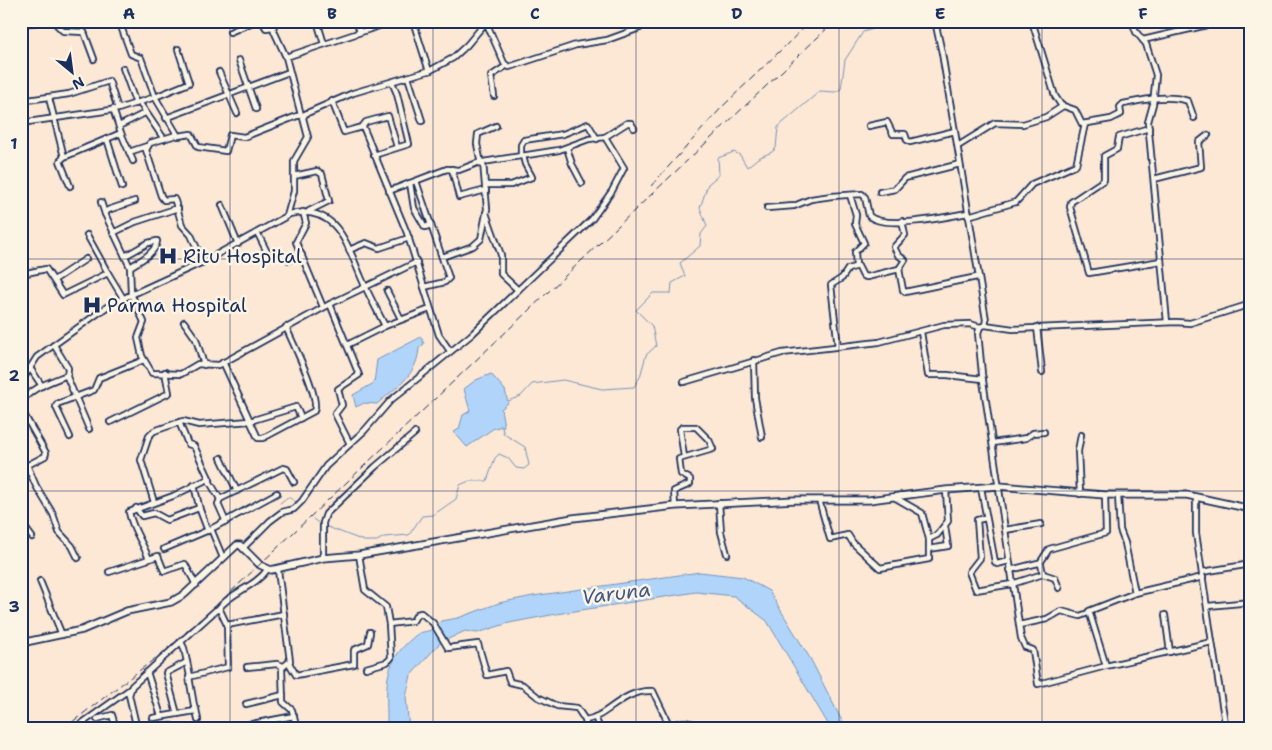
<svg xmlns="http://www.w3.org/2000/svg" width="1272" height="750" viewBox="0 0 1272 750" font-family="'Shantell Sans',sans-serif">
  <style>
    .water { fill: #b1d5fa; stroke: #7593bc }
    .lines { fill: none; stroke-linecap: round; stroke-linejoin: round }
    .stream { stroke: #7593bc; stroke-width: 1 }
    .street-casing { stroke: #1b2f5e; stroke-width: 8 }
    .secondary-casing { stroke: #1b2f5e; stroke-width: 9 }
    .street { stroke: #fcf5e5; stroke-width: 4.5 }
    .secondary { stroke: #fcf5e5; stroke-width: 5.5 }
    .rail { stroke: #1b2f5e; stroke-width: 1; stroke-dasharray: 8 4; stroke-linecap: butt }
    .grid { fill: none; stroke: #1b2f5e; stroke-width: 1; stroke-opacity: 0.55 }
    .labels { text-anchor: middle; dominant-baseline: central; stroke-width: 5; stroke-linejoin: round; paint-order: stroke }
    .poi-label { font-size: 19px; fill: #1b2f5e; stroke: #fcf5e5; text-anchor: start }
    .water-label { font-size: 20px; font-style: italic; fill: #405885; stroke: #fcf5e5 }
    .neatline { fill: none; stroke: #1b2f5e; stroke-width: 2 }
    .grid-label { font-size: 16px; text-anchor: middle; font-weight: bold; fill: #1b2f5e }
  </style>
  <rect width="100%" height="100%" fill="#fce8d4"/>
  <filter id="ink" filterUnits="userSpaceOnUse"><feTurbulence type="fractalNoise" baseFrequency=".02" numOctaves="2"/><feDisplacementMap in="SourceGraphic" scale="10" xChannelSelector="R" yChannelSelector="G"/><feConvolveMatrix kernelMatrix="1 2 1 2 8 2 1 2 1" color-interpolation-filters="sRGB"/></filter>
  <g filter="url(#ink)">
    <g class="water">
      <path d="M421,337L424,344L419,348C417,376 397,386 377,404L364,403L356,407L353,395L374,383L377,360Z"/>
      <polygon points="491,374 505,390 508,403 501,409 504,426 494,428 467,447 454,432 459,429 463,415 470,411 464,389 476,380"/>
      <path d="M700,572L743,577L769,591L811,660L846,729H831L767,621L734,596L696,592L556,614L509,623L477,633L465,631L440,643L411,675L406,697L409,729H387C388,688 379,665 415,636C425,628 429,636 441,621L458,618L499,603L533,596Z"/>
    </g>
    <g class="lines">
      <g class="stream">
        <polyline points="508,401 521,396 532,384 563,380 602,389 634,387 640,377 646,355 656,346 652,326 636,310 653,293 671,293 672,283 685,276 680,263 700,246 701,234 707,226 700,208 708,184 719,175 718,158 734,152 740,155 747,167 758,158 772,152 776,148 778,127 820,91 835,92 841,89 845,60 863,32 873,29 873,21"/>
        <polyline points="280,503 288,497 298,503"/>
        <polyline points="313,519 321,525"/>
        <polyline points="325,526 364,541 377,541 384,537 409,535 422,516 433,515 456,499 460,485 469,481 487,481 495,458 499,454 508,458 516,468 524,469 529,465 525,447 504,434 501,425"/>
      </g>
      <g class="street-casing">
        <g id="street">
          <polyline points="53,21 63,31 84,32 94,59"/>
          <polyline points="119,21 131,54 141,58 155,97 189,83 178,49"/>
          <polyline points="157,21 159,25"/>
          <polyline points="262,21 266,28 273,27"/>
          <polyline points="277,21 273,27 274,31 286,57 301,115"/>
          <polyline points="317,21 324,44"/>
          <polyline points="356,21 360,32"/>
          <polyline points="413,21 429,71"/>
          <polyline points="478,21 481,28"/>
          <polyline points="935,21 942,53 986,320 985,325 980,327 978,333 982,374 1021,638 1025,647 1033,650 1038,684 1106,666"/>
          <path d="M1032,21L1055,96L1061,105L1075,110L1082,124L1111,119L1121,114L1120,107L1123,104C1144,100 1168,94 1188,101L1194,118"/>
          <polyline points="1132,21 1136,32 1146,44 1156,75 1153,104 1148,122 1167,322"/>
          <polyline points="486,22 504,63 509,67 576,45 607,40 640,28 643,21"/>
          <polyline points="21,24 47,21"/>
          <polyline points="230,32 255,21"/>
          <polyline points="1143,40 1207,25 1208,21"/>
          <polyline points="286,57 394,21"/>
          <polyline points="239,60 256,109"/>
          <polyline points="123,68 136,104"/>
          <polyline points="219,72 237,113"/>
          <polyline points="408,77 422,121"/>
          <polyline points="494,96 491,76 506,66"/>
          <polyline points="49,98 64,157 121,133 113,109"/>
          <polyline points="21,101 69,94 109,81 118,109"/>
          <polyline points="332,101 344,132 362,127 364,129 407,233 439,335 450,351"/>
          <polyline points="139,102 164,139"/>
          <polyline points="166,118 289,72"/>
          <polyline points="21,123 118,109 155,97 178,136 191,134 198,147 226,151 230,135 244,137 297,116 304,115"/>
          <polyline points="119,126 145,113"/>
          <polyline points="869,126 887,122 893,134 905,134 907,140 910,142 955,131"/>
          <polyline points="362,127 366,122 388,116 397,147"/>
          <polyline points="1149,128 1119,137 1117,149 1104,156 1104,180 1071,202 1070,207 1089,273 1161,261"/>
          <polyline points="121,133 133,161"/>
          <polyline points="176,135 150,143 146,150 161,196 164,200 174,199 175,201 182,225 191,235 203,262"/>
          <polyline points="107,139 122,187"/>
          <polyline points="958,146 995,123 1023,124 1046,117 1063,106"/>
          <polyline points="567,148 572,164 582,183"/>
          <polyline points="129,152 147,146"/>
          <polyline points="374,155 409,144 397,94 392,82"/>
          <polyline points="521,156 521,145 524,140 563,134 588,124 597,139"/>
          <polyline points="64,157 60,161 70,186"/>
          <polyline points="481,164 477,144 478,134 496,126"/>
          <polyline points="452,169 459,197 486,190"/>
          <polyline points="294,176 317,171 322,174 329,201 309,211"/>
          <polyline points="1154,179 1201,167 1199,142 1208,135"/>
          <polyline points="416,181 449,278 445,282 424,287"/>
          <polyline points="410,183 414,208 425,227 431,225"/>
          <polyline points="486,185 511,185 532,177 525,164 523,156"/>
          <polyline points="389,191 447,169 459,170 480,162"/>
          <polyline points="880,192 895,189 905,178 960,164"/>
          <polyline points="850,195 856,215 855,224 864,243 855,252 856,266"/>
          <polyline points="135,201 108,210 105,214 130,267 131,294 144,322 138,338 142,356 152,373 181,374 198,364 219,365 330,304 417,262"/>
          <polyline points="101,202 105,214"/>
          <polyline points="222,205 238,244"/>
          <path d="M767,208L794,206L811,199L832,196L862,194L865,197L869,216C886,230 946,217 967,213"/>
          <polyline points="303,212 306,223 296,242 323,307"/>
          <polyline points="486,213 501,255 501,274 518,290"/>
          <path d="M289,214C336,204 346,242 361,277C368,294 377,310 385,326"/>
          <polyline points="968,216 1016,202 1032,184 1076,165 1085,124"/>
          <polyline points="113,233 135,222 178,208"/>
          <polyline points="258,234 269,256 282,254 289,260 302,255"/>
          <polyline points="87,235 108,273"/>
          <polyline points="349,250 366,243 379,248 409,238"/>
          <path d="M125,256L148,243L157,241C156,253 139,261 130,267"/>
          <polyline points="442,257 473,246 481,239 487,209 483,162 559,150 589,139 605,137"/>
          <polyline points="899,269 905,260 898,255 894,247 905,235 902,221"/>
          <polyline points="21,274 46,269 63,295 108,273 123,298"/>
          <polyline points="54,280 86,259"/>
          <polyline points="387,291 401,319"/>
          <polyline points="330,304 359,375 338,389 342,405 335,414 350,444"/>
          <polyline points="184,322 196,339 204,365"/>
          <polyline points="985,325 1013,329 1176,322 1190,323 1251,304"/>
          <polyline points="1037,327 1042,372"/>
          <polyline points="921,332 928,375 947,375 983,379"/>
          <polyline points="54,345 68,368 67,377 89,429"/>
          <polyline points="347,345 385,326 430,309"/>
          <polyline points="838,347 831,285 842,278 848,269 858,266 863,276 867,277 899,269 903,290 905,292 977,277"/>
          <polyline points="754,360 755,398 762,437"/>
          <path d="M223,362L258,438H263L314,411C321,398 292,342 286,327"/>
          <polyline points="30,368 42,386"/>
          <polyline points="21,382 37,357 111,304 203,262 287,216 294,191 294,161 308,137 303,118 305,114 353,93 431,70 453,58 467,45 487,21"/>
          <polyline points="684,382 782,353 879,342 944,325 970,324 980,327"/>
          <path d="M21,403C30,388 50,382 67,375"/>
          <polyline points="21,409 46,453 45,456 26,466"/>
          <polyline points="110,422 169,393 165,372"/>
          <polyline points="179,422 188,444 194,446 210,480"/>
          <polyline points="70,437 56,407 57,404 94,390 99,378 144,360"/>
          <polyline points="993,443 1026,438 1033,433 1044,432"/>
          <polyline points="21,457 26,467 21,472"/>
          <polyline points="221,458 237,491"/>
          <polyline points="27,465 36,486 53,514 59,532 72,546 78,558"/>
          <polyline points="194,485 200,510 208,531"/>
          <polyline points="981,488 995,562 997,564 1009,561"/>
          <polyline points="1080,494 1078,451 1081,435"/>
          <polyline points="1118,495 1120,530 1125,543 1135,593"/>
          <polyline points="894,497 922,513 929,539"/>
          <polyline points="1196,497 1196,533 1212,642 1106,666 1089,611 1135,593 1203,577"/>
          <polyline points="819,500 830,539 848,535 853,543 880,568 929,559 929,539 937,535 948,521 946,490"/>
          <polyline points="154,502 141,460 149,436 154,431 183,421 199,425 250,421 296,407 301,418"/>
          <polyline points="719,503 721,532 727,554"/>
          <polyline points="675,506 674,491 690,484 690,479 681,474 679,459 713,449 709,440 696,427 683,427 680,429 684,457"/>
          <polyline points="136,508 142,516 154,513 167,520 199,508"/>
          <polyline points="986,518 977,520 980,558 969,572 976,590 1012,584 1043,574 1055,578 1059,588"/>
          <polyline points="21,522 32,537"/>
          <polyline points="226,522 218,504 220,499 283,468 287,469 294,482"/>
          <polyline points="211,529 223,558"/>
          <polyline points="1005,530 1041,524"/>
          <polyline points="243,548 270,521 282,512 294,509 302,501 326,466 365,430 391,400 471,335 592,219 612,191 624,168 605,137 627,123 631,123 634,128"/>
          <polyline points="164,549 211,529 277,493"/>
          <polyline points="929,549 948,546 945,526"/>
          <path d="M359,555L365,590L386,607L389,624L413,621L417,614L421,613L433,623L448,648L478,644L487,675L506,671L510,682L523,685L538,697L557,706L577,708L585,720C607,718 622,689 653,691L671,729"/>
          <polyline points="323,558 323,523 326,514 375,467 415,433"/>
          <polyline points="1040,563 1049,549 1106,533 1105,495"/>
          <polyline points="278,570 290,661 282,668 283,702 292,710 297,729"/>
          <polyline points="1010,570 1038,563 1041,564 1043,574"/>
          <polyline points="109,572 149,559"/>
          <polyline points="1202,572 1245,565"/>
          <polyline points="40,581 62,635"/>
          <path d="M196,585L185,564L164,571L158,556L149,559C143,543 132,529 129,512L173,496L208,479L220,499"/>
          <polyline points="1208,606 1251,602"/>
          <path d="M218,609C231,592 255,587 267,570"/>
          <polyline points="1165,615 1170,652"/>
          <polyline points="1019,625 1047,619 1061,611 1080,616 1088,613"/>
          <polyline points="21,629 25,642"/>
          <polyline points="181,642 184,648 190,676"/>
          <polyline points="1212,642 1226,729"/>
          <polyline points="289,663 296,675 354,664 354,650 368,644 370,632"/>
          <polyline points="247,667 277,664 283,666"/>
          <polyline points="366,668 387,662 391,658 389,624"/>
          <polyline points="147,672 161,716"/>
          <polyline points="246,704 283,695"/>
          <polyline points="196,709 198,720"/>
          <polyline points="177,714 166,673 187,662"/>
          <polyline points="595,717 600,729"/>
          <polyline points="153,718 195,711 189,677 228,667 227,625 284,614"/>
          <polyline points="97,719 112,715 116,729"/>
          <polyline points="585,720 587,729"/>
          <polyline points="669,725 684,722 719,729"/>
          <polyline points="161,727 171,726"/>
          <polyline points="74,729 130,689"/>
          <polyline points="137,729 129,695 132,686 216,610 220,610 227,625"/>
          <polyline points="225,729 294,716"/>
        </g>
      </g>
      <g class="secondary-casing">
        <polyline id="secondary" points="21,643 82,630 127,611 171,602 185,594 237,545 240,545 260,565 271,570 323,558 359,555 573,518 675,506 795,500 869,500 946,490 999,486 1105,495 1187,495 1251,509"/>
      </g>
      <use href="#street" class="street"/>
      <use href="#secondary" class="secondary"/>
      <g class="rail">
        <polyline points="651,186 723,106 811,21"/>
        <polyline points="63,729 161,654 220,602 835,21"/>
      </g>
    </g>
  </g>
  <path class="grid" d="M230,21V729M433,21V729M636,21V729M839,21V729M1042,21V729M21,259H1251M21,491H1251"/>
  <defs>
    <g id="hospital-bare" transform="scale(1.5)"><path d="M-5-5h3v3.5h4V-5h3V5h-3V1.5h-4V5h-3Z" fill="#1b2f5e" stroke="#fcf5e5" stroke-width="2.5" paint-order="stroke"/></g>
  </defs>
  <g fill-rule="evenodd">
    <use href="#hospital-bare" x="168" y="256"/>
    <use href="#hospital-bare" x="92" y="305"/>
  </g>
  <g class="labels">
    <g class="poi-label">
      <text x="183" y="256">Ritu Hospital</text>
      <text x="107" y="305">Parma Hospital</text>
    </g>
    <g class="water-label">
      <text transform="translate(616 593) rotate(-7)">Varuna</text>
    </g>
  </g>
  <rect width="1272" height="750" fill="none" stroke="#fcf5e5" stroke-width="55"/>
  <g transform="translate(72 72) rotate(151)" stroke="#fcf5e5" stroke-width="4" paint-order="stroke">
  <path d="M0-4L9 19L0 12L-9 19Z" fill="#1b2f5e"/>
  <text y="-8" font-size="14" font-weight="bold" text-anchor="middle" fill="#1b2f5e">N</text>
  </g>
  <rect x="28" y="28" width="1216" height="694" class="neatline"/>
  <g class="grid-label">
    <text x="129" y="19">A</text>
    <text x="332" y="19">B</text>
    <text x="535" y="19">C</text>
    <text x="737" y="19">D</text>
    <text x="940" y="19">E</text>
    <text x="1143" y="19">F</text>
    <text x="14" y="149">1</text>
    <text x="14" y="381">2</text>
    <text x="14" y="612">3</text>
  </g>
</svg>
